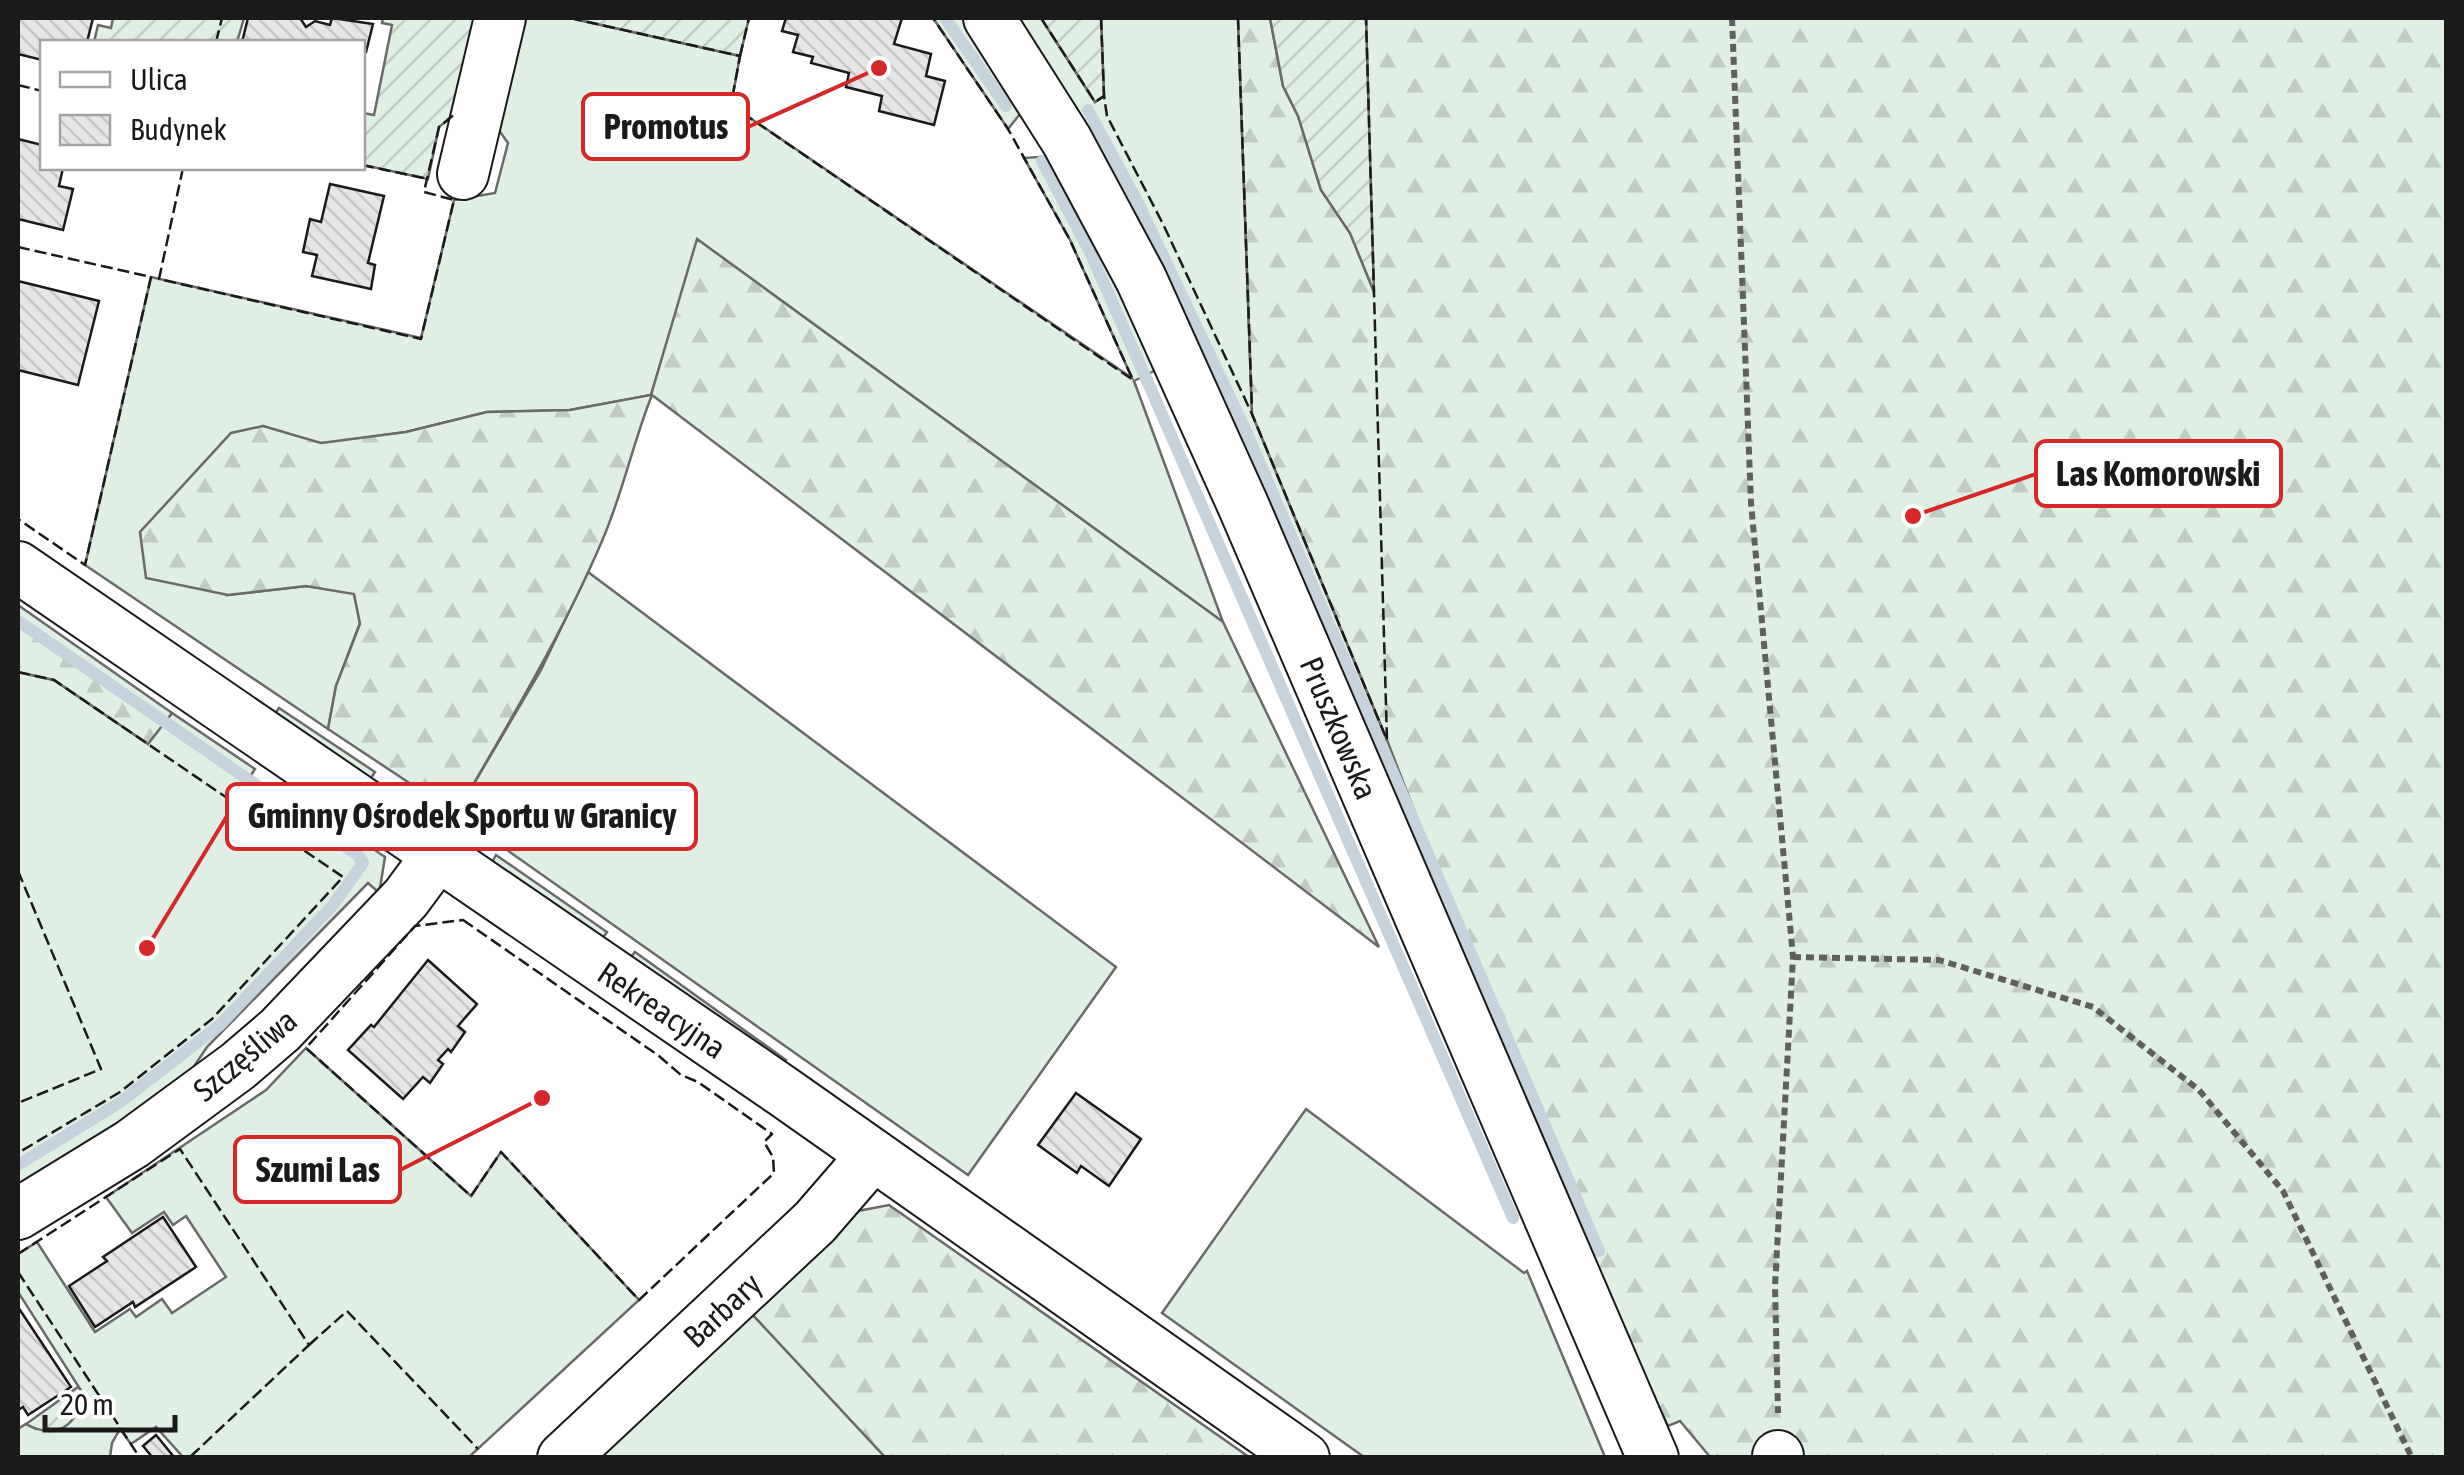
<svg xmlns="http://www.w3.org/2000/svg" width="2464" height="1475" viewBox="0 0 2464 1475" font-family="'Asap Condensed',sans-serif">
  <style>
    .grass { fill: #e0efe3; stroke: #6a6a6a; stroke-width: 2.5 }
    .forest { fill: url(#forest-firs); stroke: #6a6a6a; stroke-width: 2.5 }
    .garden { fill: url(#garden-furrows); stroke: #6a6a6a; stroke-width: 2.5 }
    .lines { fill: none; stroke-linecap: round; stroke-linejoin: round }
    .stream { stroke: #c6d2dc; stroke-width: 12 }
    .building { fill: url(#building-back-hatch); stroke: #1a1a1a; stroke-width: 2.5 }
    .minor-casing { stroke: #1a1a1a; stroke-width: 54 }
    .path { stroke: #5f5f5f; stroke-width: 6; stroke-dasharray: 8 5; stroke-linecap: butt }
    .minor { stroke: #fff; stroke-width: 50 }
    .fence { stroke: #1a1a1a; stroke-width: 2.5; stroke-dasharray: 12 5; stroke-linecap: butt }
    .labels { text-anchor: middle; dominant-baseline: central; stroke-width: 8; stroke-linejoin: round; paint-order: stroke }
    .street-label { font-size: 32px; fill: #1a1a1a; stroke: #fff }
    .leader { fill: none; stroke: #d62828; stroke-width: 4 }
    .callout-dot { fill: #d62828; stroke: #fff; stroke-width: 4 }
    .callout { fill: #fff; stroke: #d62828; stroke-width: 4 }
    .callout-label { font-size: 35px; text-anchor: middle; font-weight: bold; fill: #1a1a1a }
  </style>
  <defs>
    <pattern id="forest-firs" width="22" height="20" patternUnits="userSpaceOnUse" patternTransform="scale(2.5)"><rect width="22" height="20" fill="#e0efe3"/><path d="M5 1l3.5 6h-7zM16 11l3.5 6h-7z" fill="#c0ccc2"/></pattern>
    <pattern id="garden-furrows" width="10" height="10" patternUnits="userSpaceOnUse" patternTransform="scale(2.5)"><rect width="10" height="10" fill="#e0efe3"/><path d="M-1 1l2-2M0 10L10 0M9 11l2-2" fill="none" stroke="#c0ccc2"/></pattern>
    <pattern id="building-back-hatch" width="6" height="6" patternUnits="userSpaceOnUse" patternTransform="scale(2.5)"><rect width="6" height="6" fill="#e6e6e6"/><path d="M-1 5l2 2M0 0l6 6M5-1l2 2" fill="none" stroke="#c5c5c5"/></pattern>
  </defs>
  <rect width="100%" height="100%" fill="#fff"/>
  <g class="grass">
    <polygon points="517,18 570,18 740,56 731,105 1132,378 1070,240 1024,158 1052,156 1158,369 1134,381 1223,622 698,240 651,395 570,410 487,412 406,432 321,444 263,426 227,595 306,586 354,593 360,623 336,686 328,729 85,565 151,277 421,338 454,200 495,193 508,143 493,122"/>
    <polygon points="933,18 966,18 1024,109 1008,129"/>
    <polygon points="1013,18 1041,18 1095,102 1104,96 1101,18 1238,18 1252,414 1387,740 1367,747"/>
    <polygon points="588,572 1116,967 968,1175 456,814 541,670"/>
    <polygon points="18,672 54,680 147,743 172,713 255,769 244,786 275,807 288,791 385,857 380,888 377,891 368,883 207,1047 186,1078 18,1190"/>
    <polygon points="279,708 375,772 369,781 274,715"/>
    <polygon points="496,855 607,932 602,939 491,864"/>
    <polygon points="635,952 786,1060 783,1064 630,958"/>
    <polygon points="306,1048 471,1196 501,1152 639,1300 469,1457 183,1457 156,1427 131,1444 120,1429 112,1443 110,1457 18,1458 18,1429 26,1424 36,1429 82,1392 18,1292 18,1254 37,1242 95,1332 130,1309 136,1317 162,1299 172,1313 226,1277 186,1216 173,1225 164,1212 132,1233 106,1197 266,1090"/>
    <polygon points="1306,1109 1524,1273 1527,1271 1605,1457 1364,1457 1162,1313"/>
    <polygon points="752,1314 885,1457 597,1458"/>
  </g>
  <g class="forest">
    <polygon points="1238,18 1270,18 1283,86 1298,116 1321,190 1350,233 1373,289 1366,18 2446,18 2446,1457 1711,1458 1680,1421 1668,1426 1580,1242 1387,740 1252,414"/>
    <path d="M697,239L1223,622L1379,947L652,395C633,442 623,493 602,541C561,637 508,724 456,814L328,729L336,686L360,624L354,594L306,586L228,595L146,578L140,532L231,433L263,426L321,443L406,432L487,412L570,410L651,395Z"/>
    <polygon points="18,605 172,713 148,744 54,680 18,672"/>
    <polygon points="889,1205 1249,1457 885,1457 752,1314 858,1211"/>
  </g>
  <g class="garden">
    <polygon points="113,18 244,18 237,42 94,42 98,25 111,28"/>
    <polygon points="383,18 482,18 458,112 439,127 428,179 363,165 363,113 374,115 392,25 382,23"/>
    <polygon points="570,18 749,18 740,56"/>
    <polygon points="1041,18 1101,18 1104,96 1095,102"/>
    <polygon points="1270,18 1366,18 1374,292 1350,233 1321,190 1298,116 1283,86"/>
    <path d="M78,1387L82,1392C79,1425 57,1441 26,1424Z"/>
  </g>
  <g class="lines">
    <g class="stream">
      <polyline points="945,18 1006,106"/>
      <polyline points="1088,110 1138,203 1245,429 1599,1251"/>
      <polyline points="1042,161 1089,250 1153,394 1513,1218"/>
      <polyline points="18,621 358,855 363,863 333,905 220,1025 119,1103 18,1165"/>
    </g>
  </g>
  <g class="building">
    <polygon points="18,18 93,18 87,42 42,42 42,60 18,54"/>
    <polygon points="248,18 300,18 306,27 315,21 330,25 332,18 373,24 366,52 362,51 362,42 242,42"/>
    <polygon points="786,18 902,18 894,44 931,54 926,76 945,81 934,125 879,111 882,96 846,87 849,73 811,63 813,57 793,52 798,35 782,31"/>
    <polygon points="18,139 42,145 42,168 63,168 59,186 73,189 63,230 18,219"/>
    <polygon points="330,184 384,196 368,263 375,265 371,289 312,276 317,255 303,252 310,219 321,222"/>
    <polygon points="18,281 99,301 78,385 18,370"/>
    <polygon points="428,960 477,1004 458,1026 465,1032 451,1052 448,1049 438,1060 443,1064 430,1083 423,1077 403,1099 348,1050 371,1025 374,1027"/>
    <polygon points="1076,1093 1141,1139 1109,1186 1081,1166 1077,1173 1038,1145"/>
    <polygon points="163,1217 196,1267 135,1307 133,1302 95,1327 69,1286 107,1261 103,1257"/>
    <polygon points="18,1307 71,1387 28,1415 23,1407 18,1410"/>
    <polygon points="156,1435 174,1457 173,1458 153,1458 143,1446"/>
  </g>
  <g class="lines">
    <g class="minor-casing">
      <g id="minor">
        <polyline points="989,18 1067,141 1141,279 1243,505 1653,1458"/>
        <polyline points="463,174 500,18"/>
        <polyline points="18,567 784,1092 1304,1458"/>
        <polyline points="18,1214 132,1144 238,1066 280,1030 406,898 437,856"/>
        <polyline points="563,1458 815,1222 873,1155"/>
        <polyline points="1778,1458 1778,1456"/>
      </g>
    </g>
    <g class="path">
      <polyline points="1732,18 1751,503 1793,957 1775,1286 1778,1413"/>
      <polyline points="239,807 254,785"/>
      <polyline points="1793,957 1939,960 2093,1007 2199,1090 2283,1191 2412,1458"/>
    </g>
    <use href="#minor" class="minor"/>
    <g class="fence">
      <polyline points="570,18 740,56 731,105 1133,380 1070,240 1008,129 933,18"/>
      <polyline points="1041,18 1095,102 1104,96 1107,116 1163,224 1252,414 1387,740 1366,18"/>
      <polyline points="1101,18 1104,96"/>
      <polyline points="1238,18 1252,409"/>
      <polyline points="216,42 222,18"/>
      <polyline points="740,56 749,18"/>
      <polyline points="18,85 42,91"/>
      <polyline points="362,165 428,179"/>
      <polyline points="183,168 159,279 421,339 454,200 424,192 439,127 456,113"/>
      <polyline points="18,247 151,277 85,565 18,519"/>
      <polyline points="18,672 54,680 343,877 212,1019 120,1092 18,1153"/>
      <polyline points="18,871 101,1069 18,1103"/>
      <polygon points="463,920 659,1056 681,1075 698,1082 772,1134 764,1142 773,1157 774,1173 639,1300 501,1152 471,1196 306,1048 415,926"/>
      <polyline points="18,1254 180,1149 309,1345 189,1458"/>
      <polyline points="18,1272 140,1458"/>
      <polyline points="309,1345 347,1311 478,1449"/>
    </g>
  </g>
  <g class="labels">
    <g class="street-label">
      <text transform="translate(1339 728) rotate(67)">Pruszkowska</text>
      <text transform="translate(662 1010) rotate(34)">Rekreacyjna</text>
      <text transform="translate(245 1055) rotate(-40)">Szczęśliwa</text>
      <text transform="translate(722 1310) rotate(-43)">Barbary</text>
    </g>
  </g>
  <path class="leader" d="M879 68L748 127M1913 516L2036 474M147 948L227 816M542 1098L400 1170"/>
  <g class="callout-dot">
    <circle cx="879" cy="68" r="10"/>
    <circle cx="1913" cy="516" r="10"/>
    <circle cx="147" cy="948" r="10"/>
    <circle cx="542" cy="1098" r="10"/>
  </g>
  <g class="callout">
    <rect x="583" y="94" width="165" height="65" rx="10"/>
    <rect x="2036" y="441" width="245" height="65" rx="10"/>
    <rect x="227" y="784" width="469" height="65" rx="10"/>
    <rect x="235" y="1137" width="165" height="65" rx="10"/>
  </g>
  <g class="callout-label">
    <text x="666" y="139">Promotus</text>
    <text x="2158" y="486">Las Komorowski</text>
    <text x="462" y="828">Gminny Ośrodek Sportu w Granicy</text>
    <text x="318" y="1182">Szumi Las</text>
  </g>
  <rect width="2464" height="1475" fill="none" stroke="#1a1a1a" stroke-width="40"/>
  <rect x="40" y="40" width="325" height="130" fill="#ffffff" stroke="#a3a3a3" stroke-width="2.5"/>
  <rect x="60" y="72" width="50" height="15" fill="#ffffff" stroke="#a3a3a3" stroke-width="2.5"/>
  <text x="130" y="90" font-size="30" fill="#1a1a1a">Ulica</text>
  <rect x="60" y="115" width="50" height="30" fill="url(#building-back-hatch)" stroke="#a3a3a3" stroke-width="2.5"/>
  <text x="130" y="140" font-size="30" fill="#1a1a1a">Budynek</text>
  <path d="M45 1415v15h130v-15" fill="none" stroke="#1a1a1a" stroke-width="5"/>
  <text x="60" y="1415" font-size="30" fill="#1a1a1a" stroke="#ffffff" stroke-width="8" paint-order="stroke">20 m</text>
</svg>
